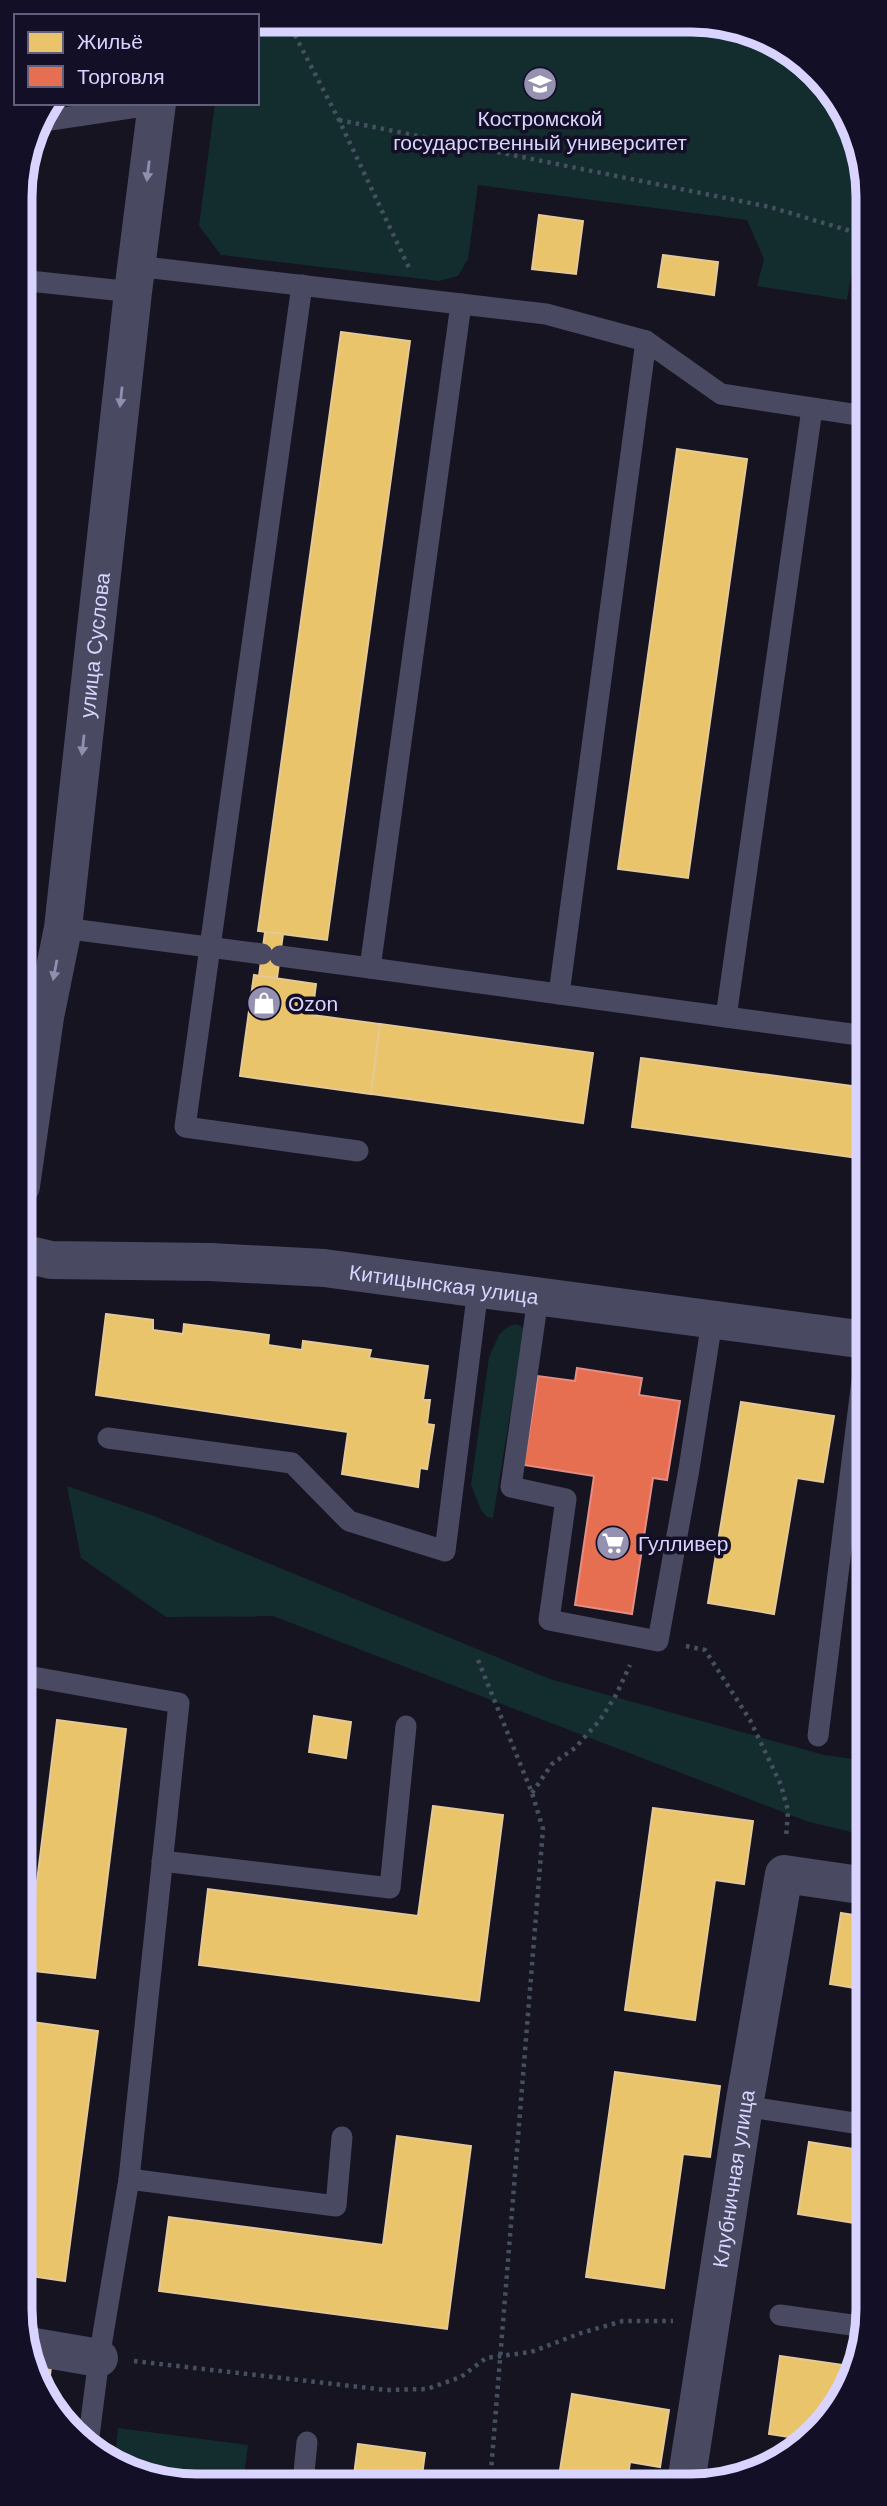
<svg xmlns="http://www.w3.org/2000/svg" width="887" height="2506" viewBox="0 0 887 2506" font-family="Arial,sans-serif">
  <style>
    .green { fill: #132c2d }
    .homes { fill: #e9c46a; stroke: #e4c997; stroke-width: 2 }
    .shops { fill: #e76f51; stroke: #e38d85; stroke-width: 2 }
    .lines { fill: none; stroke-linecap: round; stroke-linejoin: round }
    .path { stroke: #44505f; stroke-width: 4.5; stroke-dasharray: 3.5 5; stroke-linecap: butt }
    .service { stroke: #4a4962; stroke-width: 21 }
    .minor { stroke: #4a4962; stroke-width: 38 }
    .tertiary { stroke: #4a4962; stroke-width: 38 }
    .oneway { fill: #928eb0 }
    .labels { text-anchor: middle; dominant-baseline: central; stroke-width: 7; stroke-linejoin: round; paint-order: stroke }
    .poi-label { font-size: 21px; fill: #d9d4ff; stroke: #130f26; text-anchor: start }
    .street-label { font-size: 21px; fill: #d9d4ff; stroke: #130f26 }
    .rim { fill: none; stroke: #d9d4ff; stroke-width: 9 }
  </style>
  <rect width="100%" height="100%" fill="#161421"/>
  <g class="green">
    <polygon points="257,20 726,23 816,71 864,161 864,199 847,300 757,286 764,259 747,220 478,185 468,259 458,276 439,281 221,255 199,226 215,103 257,103"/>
    <polygon points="515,1324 521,1326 524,1330 493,1518 487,1517 481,1510 471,1485 489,1357 499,1335 506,1328"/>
    <polygon points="67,1486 154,1516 550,1679 824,1755 867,1761 867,1836 806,1821 273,1616 166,1617 81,1558"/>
    <polygon points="118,2428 248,2445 243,2483 162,2483 115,2458"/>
  </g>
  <g class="homes">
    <polygon points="539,215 583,221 576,274 532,269"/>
    <polygon points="663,255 718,262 714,295 658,287"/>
    <polygon points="341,332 410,341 327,940 258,931"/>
    <polygon points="677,449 747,459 688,878 618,869"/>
    <polygon points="265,932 283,934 277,978 259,976"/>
    <polygon points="254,975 316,984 312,1015 380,1024 371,1094 240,1076"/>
    <polygon points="380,1024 593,1053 583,1123 371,1094"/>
    <polygon points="641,1058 866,1088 866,1159 632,1127"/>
    <polygon points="106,1314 153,1320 153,1330 183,1334 184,1324 269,1335 268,1345 302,1350 303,1341 371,1350 369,1358 428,1366 423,1400 430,1400 427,1424 434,1425 427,1469 420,1468 418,1487 342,1474 348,1432 96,1395"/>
    <polygon points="741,1402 834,1416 823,1482 797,1478 774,1614 708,1603"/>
    <polygon points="314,1716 351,1722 346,1758 309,1752"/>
    <polygon points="57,1720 126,1729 95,1978 26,1970"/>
    <polygon points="433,1806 503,1815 479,2001 199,1965 208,1889 418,1916"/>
    <polygon points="653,1808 753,1821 744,1884 715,1880 695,2020 625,2010"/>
    <polygon points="841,1913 867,1917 867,1990 830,1984"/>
    <polygon points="25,2021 98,2031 65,2281 23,2275 22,2043"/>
    <polygon points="615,2072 720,2086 710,2157 683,2154 664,2288 586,2277"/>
    <polygon points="397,2136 471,2146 447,2329 159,2291 169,2217 383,2245"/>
    <polygon points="809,2142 867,2151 867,2225 798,2214"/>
    <polygon points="780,2356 857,2367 854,2377 824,2426 808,2440 769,2434"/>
    <polygon points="33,2365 51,2367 48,2392"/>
    <polygon points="572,2394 669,2410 660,2467 630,2462 627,2483 558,2483"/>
    <polygon points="358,2444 425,2453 421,2483 353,2483"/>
  </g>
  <polygon class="shops" points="577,1368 642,1378 639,1395 680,1401 667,1480 653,1478 632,1614 575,1605 594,1476 524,1465 538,1376 575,1381"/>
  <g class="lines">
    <g class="path">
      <polyline points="287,20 339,120 410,270"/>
      <polyline points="339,120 770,207 864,235"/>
      <polyline points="686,1646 705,1650 750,1720 781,1785 788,1811 786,1838"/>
      <polyline points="478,1660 532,1793 543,1829 490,2483"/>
      <polyline points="532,1793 552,1764 575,1748 600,1720 616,1695 630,1665"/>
      <polyline points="134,2361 386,2390 427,2389 461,2377 486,2358 531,2352 581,2333 623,2321 673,2321"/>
    </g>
    <g class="service">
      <polyline points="37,122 157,104"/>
      <polyline points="136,266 461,304 370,968 726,1017 812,409"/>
      <polyline points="20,280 133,292"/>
      <polyline points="302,285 185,1127 358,1151"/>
      <polyline points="461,304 546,314 646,341 721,394 865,416"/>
      <polyline points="63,928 262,954"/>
      <polyline points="280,956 370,968"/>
      <polyline points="559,994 646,341"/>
      <polyline points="726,1017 866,1036"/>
      <polyline points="538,1298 511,1487 566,1499 549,1620 658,1641 689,1469 712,1321"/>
      <polyline points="108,1438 292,1463 349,1521 445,1551 478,1289"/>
      <polyline points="22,1675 179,1703 129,2179 99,2358 88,2444"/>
      <polyline points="818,1736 866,1348"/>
      <polyline points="162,1861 390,1888 406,1726"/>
      <polyline points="744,2106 867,2125"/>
      <polyline points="129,2179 336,2206 342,2137"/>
      <polyline points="780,2315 866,2327"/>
      <polyline points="303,2483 307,2442"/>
    </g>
    <g class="minor">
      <path id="s1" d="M21,1253L51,1260L210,1262L324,1268L866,1340"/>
      <polyline points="23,2345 99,2358"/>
      <path id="s2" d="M686,2483L744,2106L784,1874L867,1886"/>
    </g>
    <path class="tertiary" id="s3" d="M21,1186L45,1017L63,928L133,292L157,103"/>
  </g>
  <defs><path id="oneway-solid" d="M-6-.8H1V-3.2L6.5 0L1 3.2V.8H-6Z" transform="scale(1.75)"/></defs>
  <g class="oneway">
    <use href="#oneway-solid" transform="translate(148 171) rotate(97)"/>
    <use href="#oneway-solid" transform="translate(121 397) rotate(96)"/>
    <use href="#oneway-solid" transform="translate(83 745) rotate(96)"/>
    <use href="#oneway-solid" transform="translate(55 970) rotate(101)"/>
  </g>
  <defs>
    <g id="university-disc" transform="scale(1.75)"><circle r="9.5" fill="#9591b1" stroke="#130f26"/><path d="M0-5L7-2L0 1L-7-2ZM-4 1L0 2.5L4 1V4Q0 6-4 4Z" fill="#fff"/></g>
    <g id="shop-disc" transform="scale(1.75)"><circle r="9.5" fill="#9591b1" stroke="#130f26"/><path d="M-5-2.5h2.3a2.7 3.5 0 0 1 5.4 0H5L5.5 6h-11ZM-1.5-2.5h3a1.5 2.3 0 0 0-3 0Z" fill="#fff"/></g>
    <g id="supermarket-disc" transform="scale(1.75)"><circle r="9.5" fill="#9591b1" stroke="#130f26"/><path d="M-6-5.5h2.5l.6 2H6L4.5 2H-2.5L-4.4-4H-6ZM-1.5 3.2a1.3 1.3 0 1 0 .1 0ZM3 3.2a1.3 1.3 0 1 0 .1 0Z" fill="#fff"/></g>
  </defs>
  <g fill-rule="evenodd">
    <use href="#university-disc" x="540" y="84"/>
    <use href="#shop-disc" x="264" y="1003"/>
    <use href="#supermarket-disc" x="613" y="1543"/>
  </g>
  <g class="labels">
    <g class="poi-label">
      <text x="540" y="118" text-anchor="middle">Костромской<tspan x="540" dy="24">государственный университет</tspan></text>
      <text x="288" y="1003">Ozon</text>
      <text x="638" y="1543">Гулливер</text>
    </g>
    <g class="street-label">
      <text stroke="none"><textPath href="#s3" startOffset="546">улица Суслова</textPath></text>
      <text stroke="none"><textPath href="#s1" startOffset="425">Китицынская улица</textPath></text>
      <text stroke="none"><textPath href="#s2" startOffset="308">Клубничная улица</textPath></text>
    </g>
  </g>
  <path d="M0 0H887V2506H0ZM197 32H691A165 165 0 0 1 856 197V2309A165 165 0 0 1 691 2474H197A165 165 0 0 1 32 2309V197A165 165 0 0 1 197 32Z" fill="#130f26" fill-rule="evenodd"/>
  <path class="rim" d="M197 32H691A165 165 0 0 1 856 197V2309A165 165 0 0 1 691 2474H197A165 165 0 0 1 32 2309V197A165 165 0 0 1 197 32Z"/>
  <rect x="14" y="14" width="245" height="91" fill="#130f26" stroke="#625e7d" stroke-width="2"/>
  <rect x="28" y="32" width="35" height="21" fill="#e9c46a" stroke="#625e7d" stroke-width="2"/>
  <text x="77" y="49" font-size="21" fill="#d9d4ff">Жильё</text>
  <rect x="28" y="66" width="35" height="21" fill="#e76f51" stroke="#625e7d" stroke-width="2"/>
  <text x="77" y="84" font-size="21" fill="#d9d4ff">Торговля</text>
</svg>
